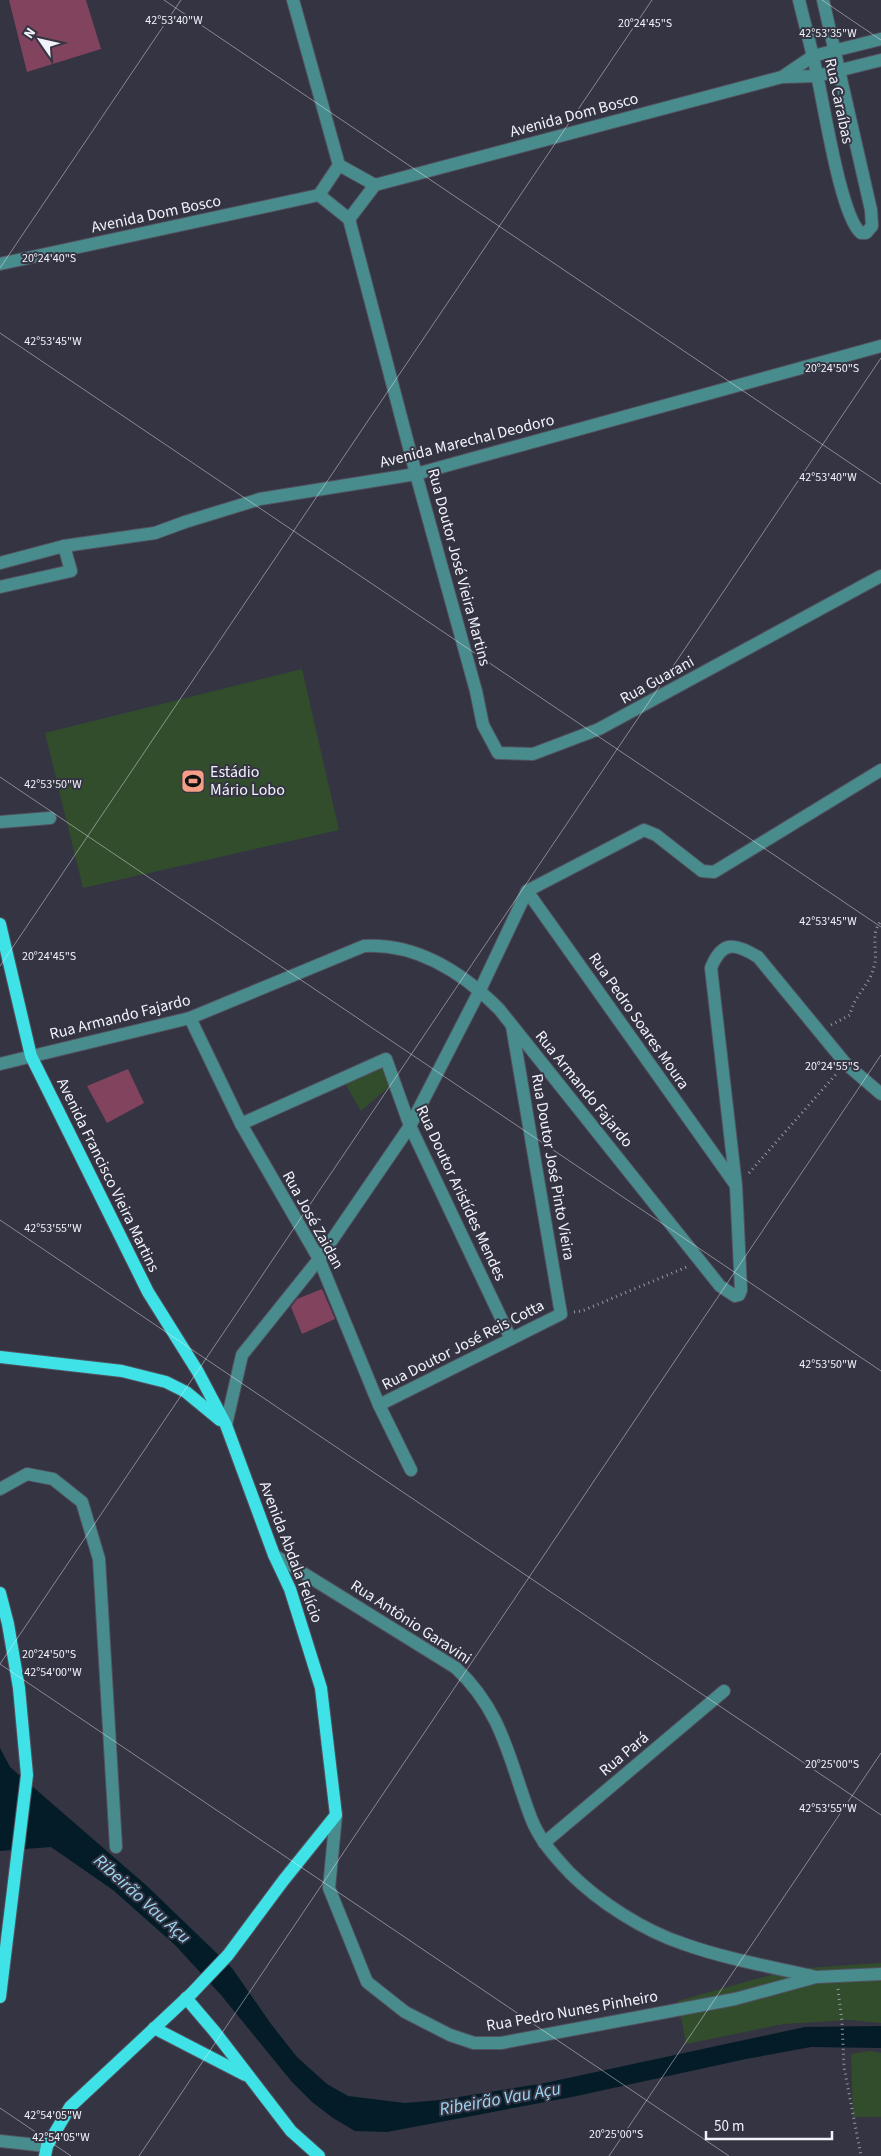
<svg xmlns="http://www.w3.org/2000/svg" width="881" height="2156" viewBox="0 0 881 2156" font-family="'Source Sans 3',sans-serif">
  <style>
    .green { fill: #324d2c }
    .water { fill: #041c27 }
    .building { fill: #82435f }
    .lines { fill: none; stroke-linecap: round; stroke-linejoin: round }
    .minor-casing { stroke: #525260; stroke-width: 14 }
    .major-casing { stroke: #525260; stroke-width: 14 }
    .path { stroke: #9999a4; stroke-width: 3; stroke-dasharray: 1 4; stroke-linecap: butt }
    .minor { stroke: #498c8e; stroke-width: 12 }
    .major { stroke: #3fe2e6; stroke-width: 12 }
    .ticks { fill: none; stroke: #f2f2fb; stroke-width: 1; stroke-opacity: 0.45 }
    .labels { text-anchor: middle; dominant-baseline: central; stroke-width: 4; stroke-linejoin: round; paint-order: stroke }
    .street-label { font-size: 16px; fill: #f2f2fb; stroke: #343442 }
    .poi-label { font-size: 16px; fill: #f2f2fb; stroke: #343442; text-anchor: start }
    .water-label { font-size: 18px; font-style: italic; fill: #9cd7f4; stroke: #343442 }
    .ticks-label { font-size: 12px; text-anchor: middle; fill: #f2f2fb; stroke: #343442; stroke-width: 4; stroke-linejoin: round; paint-order: stroke }
  </style>
  <rect width="100%" height="100%" fill="#343442"/>
  <g class="green">
    <polygon points="302,669 339,830 83,888 45,733"/>
    <polygon points="381,1065 390,1086 361,1111 346,1085"/>
    <polygon points="881,1963 881,2023 849,2020 784,2024 686,2044 678,2001 792,1969"/>
    <polygon points="870,2051 881,2053 881,2117 853,2117 851,2054"/>
  </g>
  <polygon class="water" points="0,1748 10,1767 147,1886 232,1968 271,2024 297,2057 327,2084 348,2096 405,2103 440,2100 545,2083 805,2027 881,2026 881,2048 811,2047 746,2059 572,2097 387,2132 355,2131 333,2118 312,2102 292,2082 221,1995 175,1945 113,1890 51,1847 0,1851"/>
  <g class="building">
    <polygon points="9,0 86,0 101,49 27,72"/>
    <polygon points="128,1069 144,1103 107,1123 87,1086"/>
    <polygon points="322,1289 335,1319 302,1334 291,1307 297,1299"/>
  </g>
  <g class="lines">
    <g class="minor-casing">
      <g id="minor">
        <polyline points="293,0 339,165"/>
        <path d="M799,0C805,25 812,50 817,75C824,105 841,218 861,233H866L872,226L871,210L823,0"/>
        <polyline points="782,77 813,56 881,39"/>
        <polygon points="339,165 375,185 349,219 319,195"/>
        <polyline points="375,185 782,77 817,76 881,60"/>
        <polyline points="349,219 416,474 476,691 483,725 498,753 533,754 599,729 881,576"/>
        <polyline points="0,264 319,195"/>
        <polyline points="0,563 64,546 155,533 185,522 260,499 416,474 881,346"/>
        <polyline points="0,587 71,571 64,546"/>
        <polyline points="0,822 50,818"/>
        <polyline points="527,891 644,830 656,835 702,871 714,872 881,770"/>
        <polyline points="190,1018 241,1124 319,1259 379,1405 411,1470"/>
        <path d="M0,1064L190,1018L364,946C417,943 463,973 499,1009L720,1286L735,1296L739,1295L741,1290L736,1186L711,968C722,940 735,943 758,957L846,1064L881,1094"/>
        <polyline points="241,1124 386,1059 410,1126 511,1339"/>
        <polyline points="379,1405 561,1314 512,1026"/>
        <polyline points="226,1425 242,1355 319,1259 410,1126 480,990 527,891 735,1184"/>
        <polyline points="0,1489 27,1474 53,1479 82,1502 99,1559 116,1847"/>
        <path d="M274,1555L456,1668C503,1712 509,1760 531,1818C539,1839 554,1856 570,1873C599,1902 644,1931 684,1944C726,1959 772,1967 816,1977"/>
        <polyline points="336,1815 329,1888 367,1982 405,2012 450,2035 474,2043 501,2043 735,1999 816,1977 881,1974"/>
        <polyline points="544,1843 724,1691"/>
        <polyline points="0,2141 47,2146"/>
      </g>
    </g>
    <g class="major-casing">
      <g id="major">
        <polyline points="0,924 31,1056 148,1292 198,1372 226,1425 274,1555 290,1589 321,1688 336,1815 283,1881 228,1955 192,1993 70,2107 47,2146 45,2156"/>
        <polyline points="0,1357 122,1371 166,1382 186,1392 220,1420"/>
        <polyline points="0,1593 8,1624 19,1688 27,1775 0,1997"/>
        <polyline points="186,1998 215,2032 291,2131 319,2156"/>
        <polyline points="154,2028 245,2075"/>
      </g>
    </g>
    <g class="path">
      <path d="M831,1025L850,1015C854,995 870,985 874,967C879,950 869,936 881,921"/>
      <polyline points="749,1173 837,1073"/>
      <polyline points="574,1312 582,1311 689,1266"/>
      <polyline points="838,1989 842,2022 844,2067 861,2156"/>
    </g>
    <use href="#minor" class="minor"/>
    <use href="#major" class="major"/>
  </g>
  <path class="ticks" d="M164,0L881,484M822,0L881,40M0,268L181,0M0,333L881,927M0,777L881,1371M0,966L652,0M0,1220L881,1815M0,1664L729,2156M0,1664L881,358M0,2108L71,2156M139,2156L881,1055M609,2156L881,1753"/>
  <defs>
    <g id="stadium-square" transform="scale(1.25)"><rect x="-9" y="-9" width="18" height="18" rx="4" fill="#f49e87" stroke="#343442"/><path d="M0-5a6.5 5 0 1 0 0 10a6.5 5 0 1 0 0-10ZM-3.5-1.8h7v3.6h-7Z" fill="#111"/></g>
  </defs>
  <g fill-rule="evenodd">
    <use href="#stadium-square" x="193" y="781"/>
  </g>
  <g class="labels">
    <g class="street-label">
      <text transform="translate(839 101) rotate(78)">Rua Caraíbas</text>
      <text transform="translate(574 115) rotate(-15)">Avenida Dom Bosco</text>
      <text transform="translate(156 214) rotate(-12)">Avenida Dom Bosco</text>
      <text transform="translate(467 441) rotate(-14)">Avenida Marechal Deodoro</text>
      <text transform="translate(459 567) rotate(75)">Rua Doutor José Vieira Martins</text>
      <text transform="translate(657 680) rotate(-29)">Rua Guarani</text>
      <text transform="translate(120 1017) rotate(-14)">Rua Armando Fajardo</text>
      <text transform="translate(639 1021) rotate(55)">Rua Pedro Soares Moura</text>
      <text transform="translate(584 1089) rotate(51)">Rua Armando Fajardo</text>
      <text transform="translate(553 1167) rotate(80)">Rua Doutor José Pinto Vieira</text>
      <text transform="translate(108 1175) rotate(64)">Avenida Francisco Vieira Martins</text>
      <text transform="translate(461 1193) rotate(65)">Rua Doutor Aristídes Mendes</text>
      <text transform="translate(313 1220) rotate(61)">Rua José Zaidan</text>
      <text transform="translate(463 1345) rotate(-27)">Rua Doutor José Reis Cotta</text>
      <text transform="translate(291 1552) rotate(69)">Avenida Abdala Felício</text>
      <text transform="translate(411 1622) rotate(33)">Rua Antônio Garavini</text>
      <text transform="translate(624 1754) rotate(-40)">Rua Pará</text>
      <text transform="translate(572 2011) rotate(-10)">Rua Pedro Nunes Pinheiro</text>
    </g>
    <g class="poi-label">
      <text x="210" y="772">Estádio<tspan x="210" dy="18">Mário Lobo</tspan></text>
    </g>
    <g class="water-label">
      <text transform="translate(142 1899) rotate(42)">Ribeirão Vau Açu</text>
      <text transform="translate(500 2099) rotate(-10)">Ribeirão Vau Açu</text>
    </g>
  </g>
  <g class="ticks-label">
    <text x="174" y="24">42°53'40"W</text>
    <text x="645" y="27">20°24'45"S</text>
    <text x="828" y="37">42°53'35"W</text>
    <text x="49" y="262">20°24'40"S</text>
    <text x="53" y="345">42°53'45"W</text>
    <text x="832" y="372">20°24'50"S</text>
    <text x="828" y="481">42°53'40"W</text>
    <text x="53" y="788">42°53'50"W</text>
    <text x="828" y="925">42°53'45"W</text>
    <text x="49" y="960">20°24'45"S</text>
    <text x="832" y="1070">20°24'55"S</text>
    <text x="53" y="1232">42°53'55"W</text>
    <text x="828" y="1368">42°53'50"W</text>
    <text x="49" y="1658">20°24'50"S</text>
    <text x="53" y="1676">42°54'00"W</text>
    <text x="832" y="1768">20°25'00"S</text>
    <text x="828" y="1812">42°53'55"W</text>
    <text x="53" y="2119">42°54'05"W</text>
    <text x="616" y="2138">20°25'00"S</text>
    <text x="61" y="2141">42°54'05"W</text>
  </g>
  <g transform="translate(40 40) rotate(304)" stroke="#343442" stroke-width="4" paint-order="stroke">
  <path d="M0-4L9 19L0 12L-9 19Z" fill="#f2f2fb"/>
  <text y="-8" font-size="14" font-weight="bold" text-anchor="middle" fill="#f2f2fb">N</text>
  </g>
  <path d="M706 2131v8h126v-8" fill="none" stroke="#f2f2fb" stroke-width="2.5"/>
  <text x="714" y="2131" font-size="15" fill="#f2f2fb" stroke="#343442" stroke-width="4" paint-order="stroke">50 m</text>
</svg>
